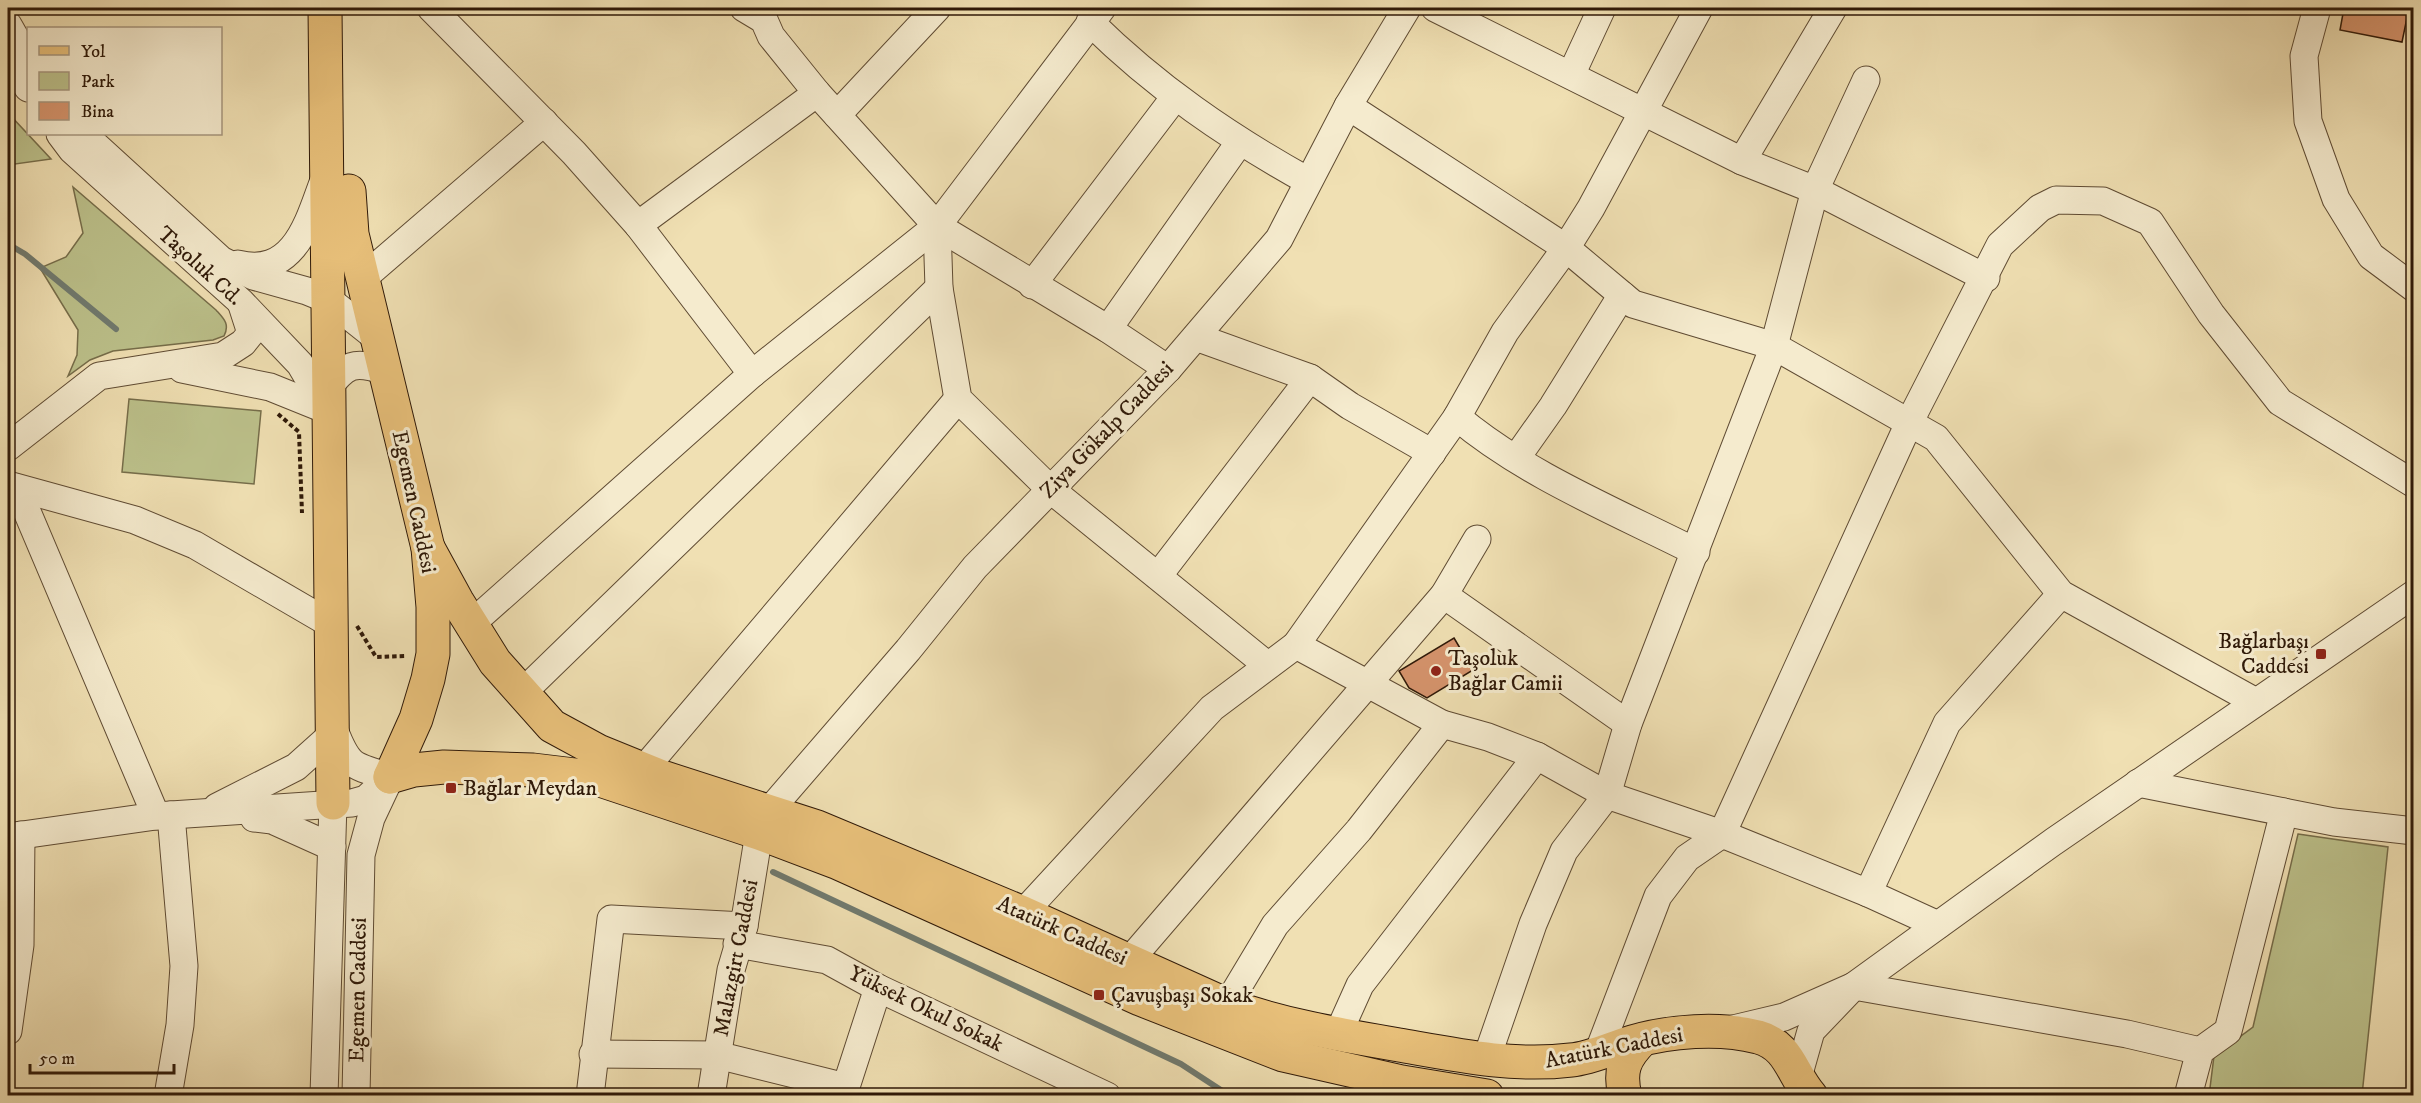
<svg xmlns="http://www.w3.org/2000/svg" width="2421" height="1103" viewBox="0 0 2421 1103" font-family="'IM FELL DW Pica',serif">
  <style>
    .green { fill: #bcc18b; stroke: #766d4a; stroke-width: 1.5 }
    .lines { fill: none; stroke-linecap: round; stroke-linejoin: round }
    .stream { stroke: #707a6f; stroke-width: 6 }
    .building { fill: #d6946d; stroke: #2f1908; stroke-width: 1.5 }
    .minor-casing { stroke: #5f4b33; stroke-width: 29 }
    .major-casing { stroke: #2f1908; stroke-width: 35 }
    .path { stroke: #2f1908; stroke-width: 4; stroke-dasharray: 4.5 3; stroke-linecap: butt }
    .minor { stroke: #f5ebce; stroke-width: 27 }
    .major { stroke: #e8c07a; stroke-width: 33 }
    .poi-dot { fill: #8f2418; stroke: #f5ebce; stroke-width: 2 }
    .labels { text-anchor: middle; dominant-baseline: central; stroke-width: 6; stroke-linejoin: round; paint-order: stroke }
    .street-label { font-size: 22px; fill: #2f1908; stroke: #f5ebce }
    .poi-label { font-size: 22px; fill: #2f1908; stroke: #f5ebce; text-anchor: start }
  </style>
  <rect width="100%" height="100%" fill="#f0e0b3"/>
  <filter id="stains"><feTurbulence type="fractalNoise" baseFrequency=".00333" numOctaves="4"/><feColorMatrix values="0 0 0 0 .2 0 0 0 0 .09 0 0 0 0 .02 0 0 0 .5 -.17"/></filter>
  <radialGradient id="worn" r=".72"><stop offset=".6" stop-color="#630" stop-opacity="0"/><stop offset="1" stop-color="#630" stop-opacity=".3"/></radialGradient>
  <g class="green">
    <polygon points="8,110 10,115 51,159 8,165"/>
    <path d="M73,187L216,310C224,319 230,324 224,336L213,340L113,351L90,360L68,376L77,355L78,330L40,268L66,257L83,233Z"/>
    <polygon points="129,399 261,411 254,484 122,472"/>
    <polygon points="2298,834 2388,847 2362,1095 2209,1096 2214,1056 2253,1027"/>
  </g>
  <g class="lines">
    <g class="stream">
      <polyline points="8,244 25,254 116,329"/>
      <polyline points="773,872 1181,1064 1230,1096"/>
    </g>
  </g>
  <g class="building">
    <polygon points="2344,8 2409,8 2402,42 2340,30"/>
    <polygon points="1454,638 1473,670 1427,698 1409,688 1399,671"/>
  </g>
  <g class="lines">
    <g class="minor-casing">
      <g id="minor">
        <polyline points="431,8 574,153 638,225 817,93"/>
        <polyline points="744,8 764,20 771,36 817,93 937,226 1108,329 1168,369"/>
        <polyline points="1435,8 1742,161 1815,190 1986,278"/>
        <polyline points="2317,8 2304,56 2308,121 2336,199 2371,256 2414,288"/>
        <path d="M1090,22C1156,87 1227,136 1308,181"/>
        <polyline points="8,25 28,60"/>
        <polyline points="8,57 28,88"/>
        <polyline points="1571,75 1602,8"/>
        <polyline points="1348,106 1566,248 1633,304 1774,346 1936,438 2061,594 2256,702"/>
        <polyline points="837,115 937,8"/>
        <polyline points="60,134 72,150 241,302 300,364 327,410"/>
        <polyline points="83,134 221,260 253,276 307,291 329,300 378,339"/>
        <polyline points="1742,161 1833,8"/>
        <polyline points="638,225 752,374"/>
        <polyline points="937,226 939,288 958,399 1050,489 1267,665"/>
        <path d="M238,264C295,278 309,220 324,180"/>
        <polyline points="363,278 544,122"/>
        <polyline points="1032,285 1175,97"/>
        <polyline points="1108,329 1239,143"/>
        <polyline points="1196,337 1310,378 1350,406 1432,453"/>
        <polyline points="182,369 270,387 327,410"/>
        <path d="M328,388C346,364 354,361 383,370"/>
        <path d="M1457,417C1524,474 1617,512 1696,552"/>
        <polyline points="8,447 99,376 223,356 243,343 251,333 242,305"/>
        <polyline points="1517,457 1553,406 1622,295"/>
        <polyline points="8,485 135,520 195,545 329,623"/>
        <polyline points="17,488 156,816"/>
        <polyline points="1158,576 1310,378"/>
        <polyline points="1444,595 1628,724"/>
        <polyline points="471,624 752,374 937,226 1102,8"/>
        <polyline points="1296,645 1442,724 1488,737 1537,756 1607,795 1722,834 1868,893 1938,925"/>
        <polyline points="522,693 939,288"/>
        <polyline points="644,769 958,399"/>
        <polyline points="2138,783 2334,822 2414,831"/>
        <path d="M217,807L296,767L335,732C349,768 354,766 390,777"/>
        <polyline points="254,818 272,820 332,847"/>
        <polyline points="8,837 156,816 352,803 366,799 390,777"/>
        <polyline points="1868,893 1947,723 2061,594"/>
        <polyline points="1023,913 1212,708 1296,645 1457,417 1505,332 1566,248 1591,208 1699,8"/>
        <polyline points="737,944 827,960 878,988 1107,1096"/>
        <polyline points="1129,961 1444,595 1477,539"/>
        <polyline points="1227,1005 1275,925 1359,830 1442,724"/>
        <polyline points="1729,1030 1784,1017 1854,986 2127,1034 2200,1051"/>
        <polyline points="8,1031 20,945 21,835"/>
        <polyline points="1338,1034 1360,985 1537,756"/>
        <polyline points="1598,1053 1658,896 1687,858 1722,834 1909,423 2000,245 2040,208 2056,200 2103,201 2150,222 2211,314 2280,402 2414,484"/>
        <polyline points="593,1054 717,1055 846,1087"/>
        <polyline points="1486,1060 1533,924 1564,851 1607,795 1628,724 1774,346 1815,190 1866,80"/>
        <polyline points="1798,1077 1811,1031 1854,986 2053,842 2414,594"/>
        <polyline points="168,1096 180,1025 184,966 171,815"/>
        <polyline points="324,1096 333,803"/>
        <polyline points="356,1096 361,855 371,818 387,784"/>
        <polyline points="590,1096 611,919 744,926"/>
        <polyline points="711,1096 731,970 744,926 759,833 769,811 908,650 975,567 1168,369 1279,239 1348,106 1407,8"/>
        <polyline points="843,1096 878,988"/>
        <polyline points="2188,1096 2200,1051 2228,1031 2284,812"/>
      </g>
    </g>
    <g class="major-casing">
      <g id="major">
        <polyline points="325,8 333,803"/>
        <polyline points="349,191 352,234 428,548 433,607 433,654 428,679 416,719 390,777"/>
        <path d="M428,548L457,601L495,662L552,726L598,751L662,777L817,827L1023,913L1227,1005C1282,1025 1341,1035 1399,1045C1456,1055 1512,1067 1571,1060C1591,1058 1612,1048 1632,1042C1670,1031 1719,1027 1758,1037C1790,1046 1791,1073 1811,1096"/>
        <polyline points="390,777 414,770 444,767 533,770 591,777 759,833 836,862 1140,999 1283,1055 1402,1082 1487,1096"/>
        <path d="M1625,1096C1619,1071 1624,1058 1642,1040"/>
      </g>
    </g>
    <g class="path">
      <polyline points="278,414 299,432 302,513"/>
      <polyline points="357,626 376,657 407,656"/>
    </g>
    <use href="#minor" class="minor"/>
    <use href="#major" class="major"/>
  </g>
  <g class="poi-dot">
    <rect x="2315" y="648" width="12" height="12" rx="3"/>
    <circle cx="1436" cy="671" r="6"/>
    <rect x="445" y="782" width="12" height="12" rx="3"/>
    <rect x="1093" y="989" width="12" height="12" rx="3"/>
  </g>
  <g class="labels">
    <g class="street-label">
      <text transform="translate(200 266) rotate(42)">Taşoluk Cd.</text>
      <text transform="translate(1107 430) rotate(-46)">Ziya Gökalp Caddesi</text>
      <text transform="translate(414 502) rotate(78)">Egemen Caddesi</text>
      <text transform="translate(1062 931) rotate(24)">Atatürk Caddesi</text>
      <text transform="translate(736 958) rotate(-79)">Malazgirt Caddesi</text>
      <text transform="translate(358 990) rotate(-89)">Egemen Caddesi</text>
      <text transform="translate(926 1009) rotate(26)">Yüksek Okul Sokak</text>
      <text transform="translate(1614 1048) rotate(-11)">Atatürk Caddesi</text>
    </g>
    <g class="poi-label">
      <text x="2309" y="641" text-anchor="end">Bağlarbaşı<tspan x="2309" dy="25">Caddesi</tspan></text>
      <text x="1448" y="658">Taşoluk<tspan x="1448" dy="25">Bağlar Camii</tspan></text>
      <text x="463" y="788">Bağlar Meydan</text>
      <text x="1111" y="995">Çavuşbaşı Sokak</text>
    </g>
  </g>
  <rect width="2421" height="1103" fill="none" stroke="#f0e0b3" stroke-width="30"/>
  <rect x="9" y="9" width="2403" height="1085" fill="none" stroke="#2f1908" stroke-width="3"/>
  <rect x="15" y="15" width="2391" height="1073" fill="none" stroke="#2f1908" stroke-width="1.5"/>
  <rect x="27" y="27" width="195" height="108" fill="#f5ebce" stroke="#a6977f" stroke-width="1.5"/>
  <rect x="39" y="46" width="30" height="9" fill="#e8c07a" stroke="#a6977f" stroke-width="1.5"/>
  <text x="81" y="57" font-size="18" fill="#2f1908">Yol</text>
  <rect x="39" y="72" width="30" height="18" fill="#bcc18b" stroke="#a6977f" stroke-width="1.5"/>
  <text x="81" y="87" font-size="18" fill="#2f1908">Park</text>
  <rect x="39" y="102" width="30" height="18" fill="#d6946d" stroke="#a6977f" stroke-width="1.5"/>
  <text x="81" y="117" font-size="18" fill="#2f1908">Bina</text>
  <path d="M30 1064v9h144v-9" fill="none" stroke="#2f1908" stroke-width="3"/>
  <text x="39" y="1064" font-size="18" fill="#2f1908" stroke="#f5ebce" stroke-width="4.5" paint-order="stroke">50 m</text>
  <rect width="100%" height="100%" filter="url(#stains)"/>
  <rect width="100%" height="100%" fill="url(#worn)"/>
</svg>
